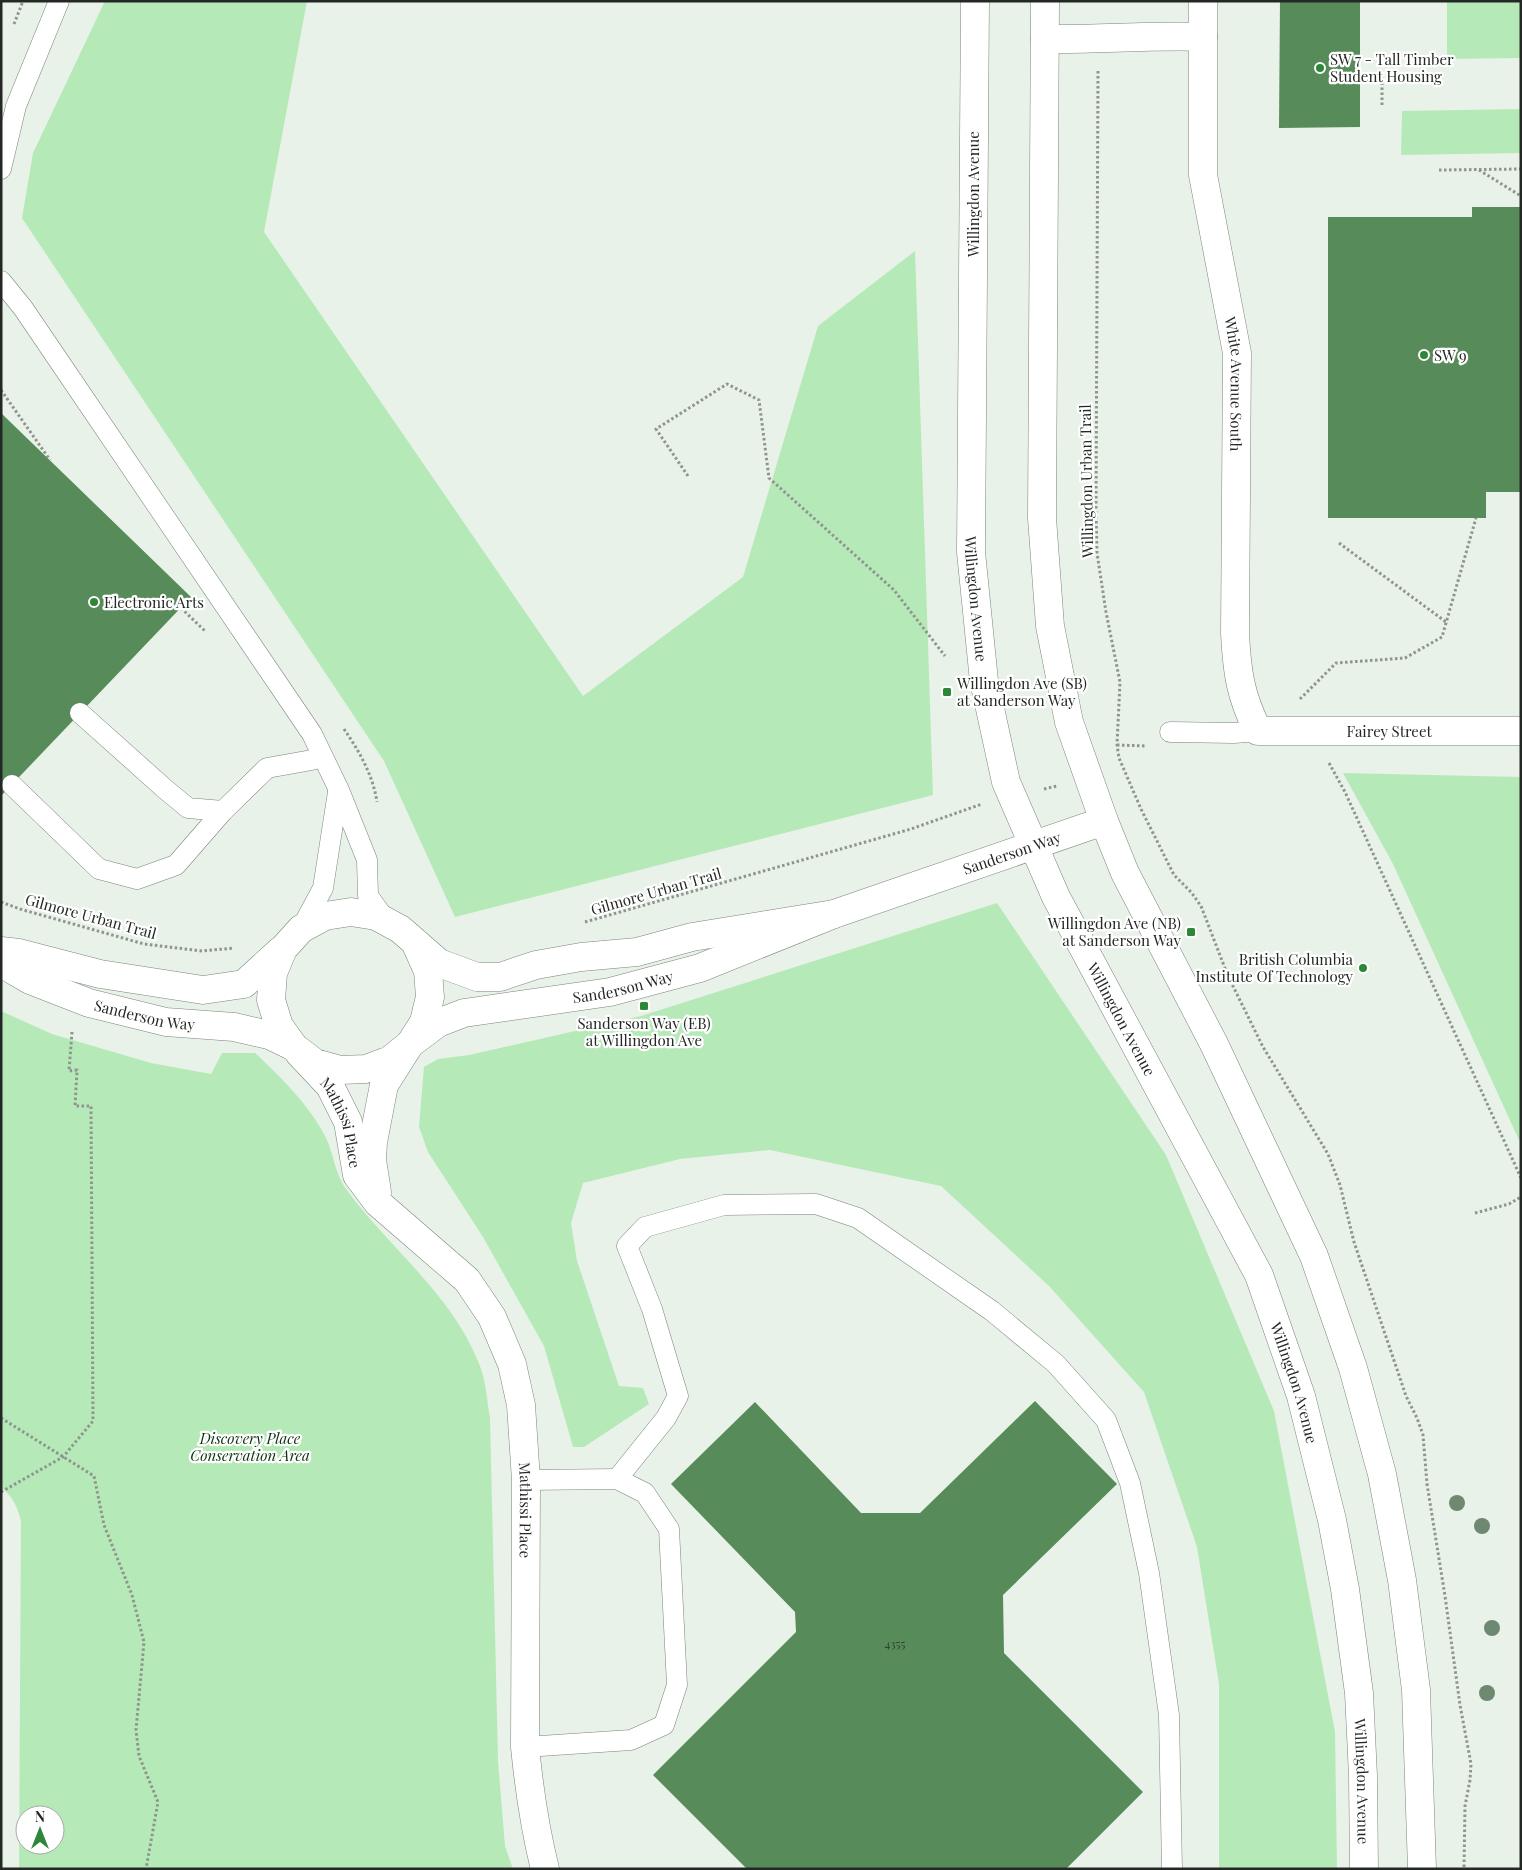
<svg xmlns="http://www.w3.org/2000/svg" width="1522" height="1870" viewBox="0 0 1522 1870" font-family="'Playfair Display',serif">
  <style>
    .green { fill: #b6e9b8; fill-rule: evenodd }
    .building { fill: #578b59 }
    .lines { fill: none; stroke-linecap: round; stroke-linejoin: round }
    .service-casing { stroke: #7b847b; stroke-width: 21 }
    .minor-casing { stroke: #7b847b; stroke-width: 29 }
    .tertiary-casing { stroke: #7b847b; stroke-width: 29 }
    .secondary-casing { stroke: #7b847b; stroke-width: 29 }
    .path { stroke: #8e958e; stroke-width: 3; stroke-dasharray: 2.5 2.5; stroke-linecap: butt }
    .service { stroke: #fff; stroke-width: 20 }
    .minor { stroke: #fff; stroke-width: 28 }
    .tertiary { stroke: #fff; stroke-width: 28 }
    .secondary { stroke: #fff; stroke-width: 28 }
    .tree { fill: #6e8871 }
    .poi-dot { fill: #2d8738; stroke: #fff; stroke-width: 2 }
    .labels { text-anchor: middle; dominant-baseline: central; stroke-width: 4.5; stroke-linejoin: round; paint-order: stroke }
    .number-label { font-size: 12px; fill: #314131 }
    .poi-label { font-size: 15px; fill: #242824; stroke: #fff; text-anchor: start }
    .street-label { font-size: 15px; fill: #242824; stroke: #fff }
    .park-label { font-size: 15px; font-style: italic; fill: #0b3210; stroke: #fff }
  </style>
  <rect width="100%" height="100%" fill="#e8f2e8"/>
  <g class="green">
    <polygon points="105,1 307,1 264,232 583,696 743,577 818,326 915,251 933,795 455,917 384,761 22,218 33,153"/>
    <polygon points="1447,1 1521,1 1521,58 1447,59"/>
    <polygon points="1521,109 1521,153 1401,155 1402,111"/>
    <polygon points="1343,773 1521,777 1521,1140 1519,1140 1393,864"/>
    <polygon points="997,903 1166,1155 1274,1411 1335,1732 1337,1869 1219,1869 1219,1684 1197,1547 1144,1392 1049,1286 941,1186 770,1150 680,1159 583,1183 571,1223 577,1261 619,1386 643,1388 649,1404 584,1447 573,1447 544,1346 483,1237 428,1152 419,1127 424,1067 438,1059 469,1055 641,1016"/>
    <path d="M1,1011L52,1034L151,1063L211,1074L222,1053H255C281,1077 312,1108 327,1140C334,1156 335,1174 346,1189C390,1249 453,1295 480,1366C486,1382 487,1401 490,1418L498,1761L505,1846L513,1869H19L21,1521C17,1506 13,1497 1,1487ZM25,1815H55V1845H25Z"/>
  </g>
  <g class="building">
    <polygon points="1280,1 1360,1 1360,127 1279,128"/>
    <polygon points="1472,207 1521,207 1521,492 1486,492 1486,518 1328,518 1328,217 1472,217"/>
    <polygon points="1,413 191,597 1,796"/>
    <polygon points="1035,1401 1117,1484 1003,1595 1004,1653 1143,1792 1066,1869 747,1869 653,1775 796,1632 795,1612 671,1484 755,1402 861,1513 920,1513"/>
  </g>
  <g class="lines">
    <g class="service-casing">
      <g id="service">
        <polyline points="1,169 16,106 59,1"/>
        <polyline points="1,281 23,308 312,734 339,790 367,860 368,896 387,922"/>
        <polyline points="80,713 165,789 188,808 223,811"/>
        <polyline points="1170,732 1234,733 1258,731"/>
        <polyline points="12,785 99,869 137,879 176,865 223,811 267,768 323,758"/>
        <polyline points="301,929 323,888 338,792"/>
        <polyline points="617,1479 666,1418 678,1396 652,1309 627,1246 645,1227 724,1205 816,1204 858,1218 992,1311 1056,1364 1106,1420 1130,1483 1149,1573 1169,1715 1172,1869"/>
        <polyline points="525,1747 631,1740 664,1725 677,1685 669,1529 645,1493 617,1479 526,1480"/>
      </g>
    </g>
    <g class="minor-casing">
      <g id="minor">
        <path id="s1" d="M1203,1V175L1237,353L1235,633C1237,672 1240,695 1258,731H1521"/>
        <path d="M1045,39C1097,40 1150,35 1203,37"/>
        <path id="s2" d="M299,1053L330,1086L348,1122L357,1175L378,1203L467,1280L492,1317L512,1364L521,1405L526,1480L525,1747C529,1788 535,1829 545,1869"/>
        <polyline points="377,1192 372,1160 373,1142 384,1085 410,1044"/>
      </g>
    </g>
    <g class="tertiary-casing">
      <g id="tertiary">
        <polyline points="415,942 428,971 430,997 424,1022 410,1044 390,1060 366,1069 340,1070 315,1063 294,1047 279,1026 271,1000 273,973 283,949 301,929 325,916 351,912 376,916 400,929 415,942 439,963 477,977 500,977 536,965 581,957 637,952 692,937 834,914"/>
        <polyline points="1,951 19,953 100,974 203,990 244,984 280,951"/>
        <path id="s3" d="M1,963L30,980L89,1003L166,1022L234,1027L269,1035L294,1047"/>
        <path id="s4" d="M414,1041L438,1023L464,1013L610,992L700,968L834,914L1104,821"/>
      </g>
    </g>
    <g class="secondary-casing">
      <g id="secondary">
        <path id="s5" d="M975,1L971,552L984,681L1006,782L1056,897L1259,1275L1301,1396L1332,1520L1345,1589L1359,1693L1363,1776L1364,1869"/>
        <polyline points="1045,1 1042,518 1050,626 1069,722 1104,821 1125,873 1214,1044 1314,1256 1353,1368 1382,1474 1402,1580 1416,1690 1422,1869"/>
      </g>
    </g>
    <g class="path">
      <polyline points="14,24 23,1"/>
      <polyline points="1098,71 1096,510 1097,553 1106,612 1120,682 1117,745 1119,758 1141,809 1174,875 1191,892 1201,906 1228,976 1263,1047 1328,1154 1340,1185 1354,1242 1406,1396 1417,1418 1423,1435 1427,1484 1445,1596 1460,1705 1471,1764 1470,1780 1465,1806 1464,1869"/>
      <polyline points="1382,105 1382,70"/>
      <polyline points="1439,170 1521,169"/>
      <polyline points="1479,170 1521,196"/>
      <polyline points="1,390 50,460"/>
      <polyline points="688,476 656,429 727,384 759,400 769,478 894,590 945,656"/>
      <polyline points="1339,543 1446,622"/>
      <polyline points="181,608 205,631"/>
      <polyline points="1300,699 1336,663 1405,658 1442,637 1476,518"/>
      <path d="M344,729C359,751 373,775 377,802"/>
      <polyline points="1117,745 1146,746"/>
      <polyline points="1329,763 1345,792 1521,1178"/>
      <polyline points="1044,789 1057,786"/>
      <polyline points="1,902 20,909 144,944 202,951 234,948"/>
      <polyline points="585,922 911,829 982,804"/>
      <polyline points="1475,1213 1509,1204 1521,1197"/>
      <polyline points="1,1418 94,1476 104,1525 132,1595 144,1642 136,1730 139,1756 158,1802 146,1869"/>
      <polyline points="1,1492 63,1457 93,1421 91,1106 75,1106 77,1070 69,1071 72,1032"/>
    </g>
    <use href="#service" class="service"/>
    <use href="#minor" class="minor"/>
    <use href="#tertiary" class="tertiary"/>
    <use href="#secondary" class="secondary"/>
  </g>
  <g class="tree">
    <circle cx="1457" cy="1503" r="8"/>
    <circle cx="1482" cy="1526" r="8"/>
    <circle cx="1492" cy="1628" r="8"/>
    <circle cx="1487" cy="1693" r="8"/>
  </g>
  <g class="poi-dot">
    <circle cx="1320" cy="68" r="5"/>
    <circle cx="1424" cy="355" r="5"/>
    <circle cx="94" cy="602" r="5"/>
    <rect x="942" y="687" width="10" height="10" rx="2.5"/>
    <rect x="1186" y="927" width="10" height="10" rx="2.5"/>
    <circle cx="1363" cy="968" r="5"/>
    <rect x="639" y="1001" width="10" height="10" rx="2.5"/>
  </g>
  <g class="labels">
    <g class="number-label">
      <text x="895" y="1643">4355</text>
    </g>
    <g class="poi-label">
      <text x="1330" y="59">SW 7 - Tall Timber<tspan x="1330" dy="17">Student Housing</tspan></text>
      <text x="1434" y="355">SW 9</text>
      <text x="104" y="602">Electronic Arts</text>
      <text x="957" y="683">Willingdon Ave (SB)<tspan x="957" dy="17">at Sanderson Way</tspan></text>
      <text x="1181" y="923" text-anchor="end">Willingdon Ave (NB)<tspan x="1181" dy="17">at Sanderson Way</tspan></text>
      <text x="1353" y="959" text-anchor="end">British Columbia<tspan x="1353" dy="17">Institute Of Technology</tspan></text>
      <text x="644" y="1023" text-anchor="middle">Sanderson Way (EB)<tspan x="644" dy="17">at Willingdon Ave</tspan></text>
    </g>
    <g class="street-label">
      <text transform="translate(973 194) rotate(-90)">Willingdon Avenue</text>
      <text stroke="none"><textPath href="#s1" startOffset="386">White Avenue South</textPath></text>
      <text transform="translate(1086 481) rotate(-91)">Willingdon Urban Trail</text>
      <text stroke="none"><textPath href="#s5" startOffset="598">Willingdon Avenue</textPath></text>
      <text stroke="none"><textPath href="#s1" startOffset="868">Fairey Street</textPath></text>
      <text stroke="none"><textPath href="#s4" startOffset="631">Sanderson Way</textPath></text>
      <text transform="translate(656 891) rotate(-16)">Gilmore Urban Trail</text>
      <text transform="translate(91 916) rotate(15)">Gilmore Urban Trail</text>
      <text stroke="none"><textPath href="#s4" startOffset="219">Sanderson Way</textPath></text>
      <text stroke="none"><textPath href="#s3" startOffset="154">Sanderson Way</textPath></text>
      <text stroke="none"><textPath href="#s5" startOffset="1048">Willingdon Avenue</textPath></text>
      <text stroke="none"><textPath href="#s2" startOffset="84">Mathissi Place</textPath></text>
      <text stroke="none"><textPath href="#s5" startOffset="1452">Willingdon Avenue</textPath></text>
      <text stroke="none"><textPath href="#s2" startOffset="535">Mathissi Place</textPath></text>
      <text stroke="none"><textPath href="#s5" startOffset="1858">Willingdon Avenue</textPath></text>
    </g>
    <g class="park-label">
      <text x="250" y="1438">Discovery Place<tspan x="250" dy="17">Conservation Area</tspan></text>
    </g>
  </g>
  <rect width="1522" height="1870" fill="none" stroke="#242824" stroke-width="5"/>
  <g transform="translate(40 1830)"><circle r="24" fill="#ffffff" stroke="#a7a9a7"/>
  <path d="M0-4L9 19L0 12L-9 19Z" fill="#2d8738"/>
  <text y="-8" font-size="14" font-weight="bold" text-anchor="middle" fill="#242824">N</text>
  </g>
</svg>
